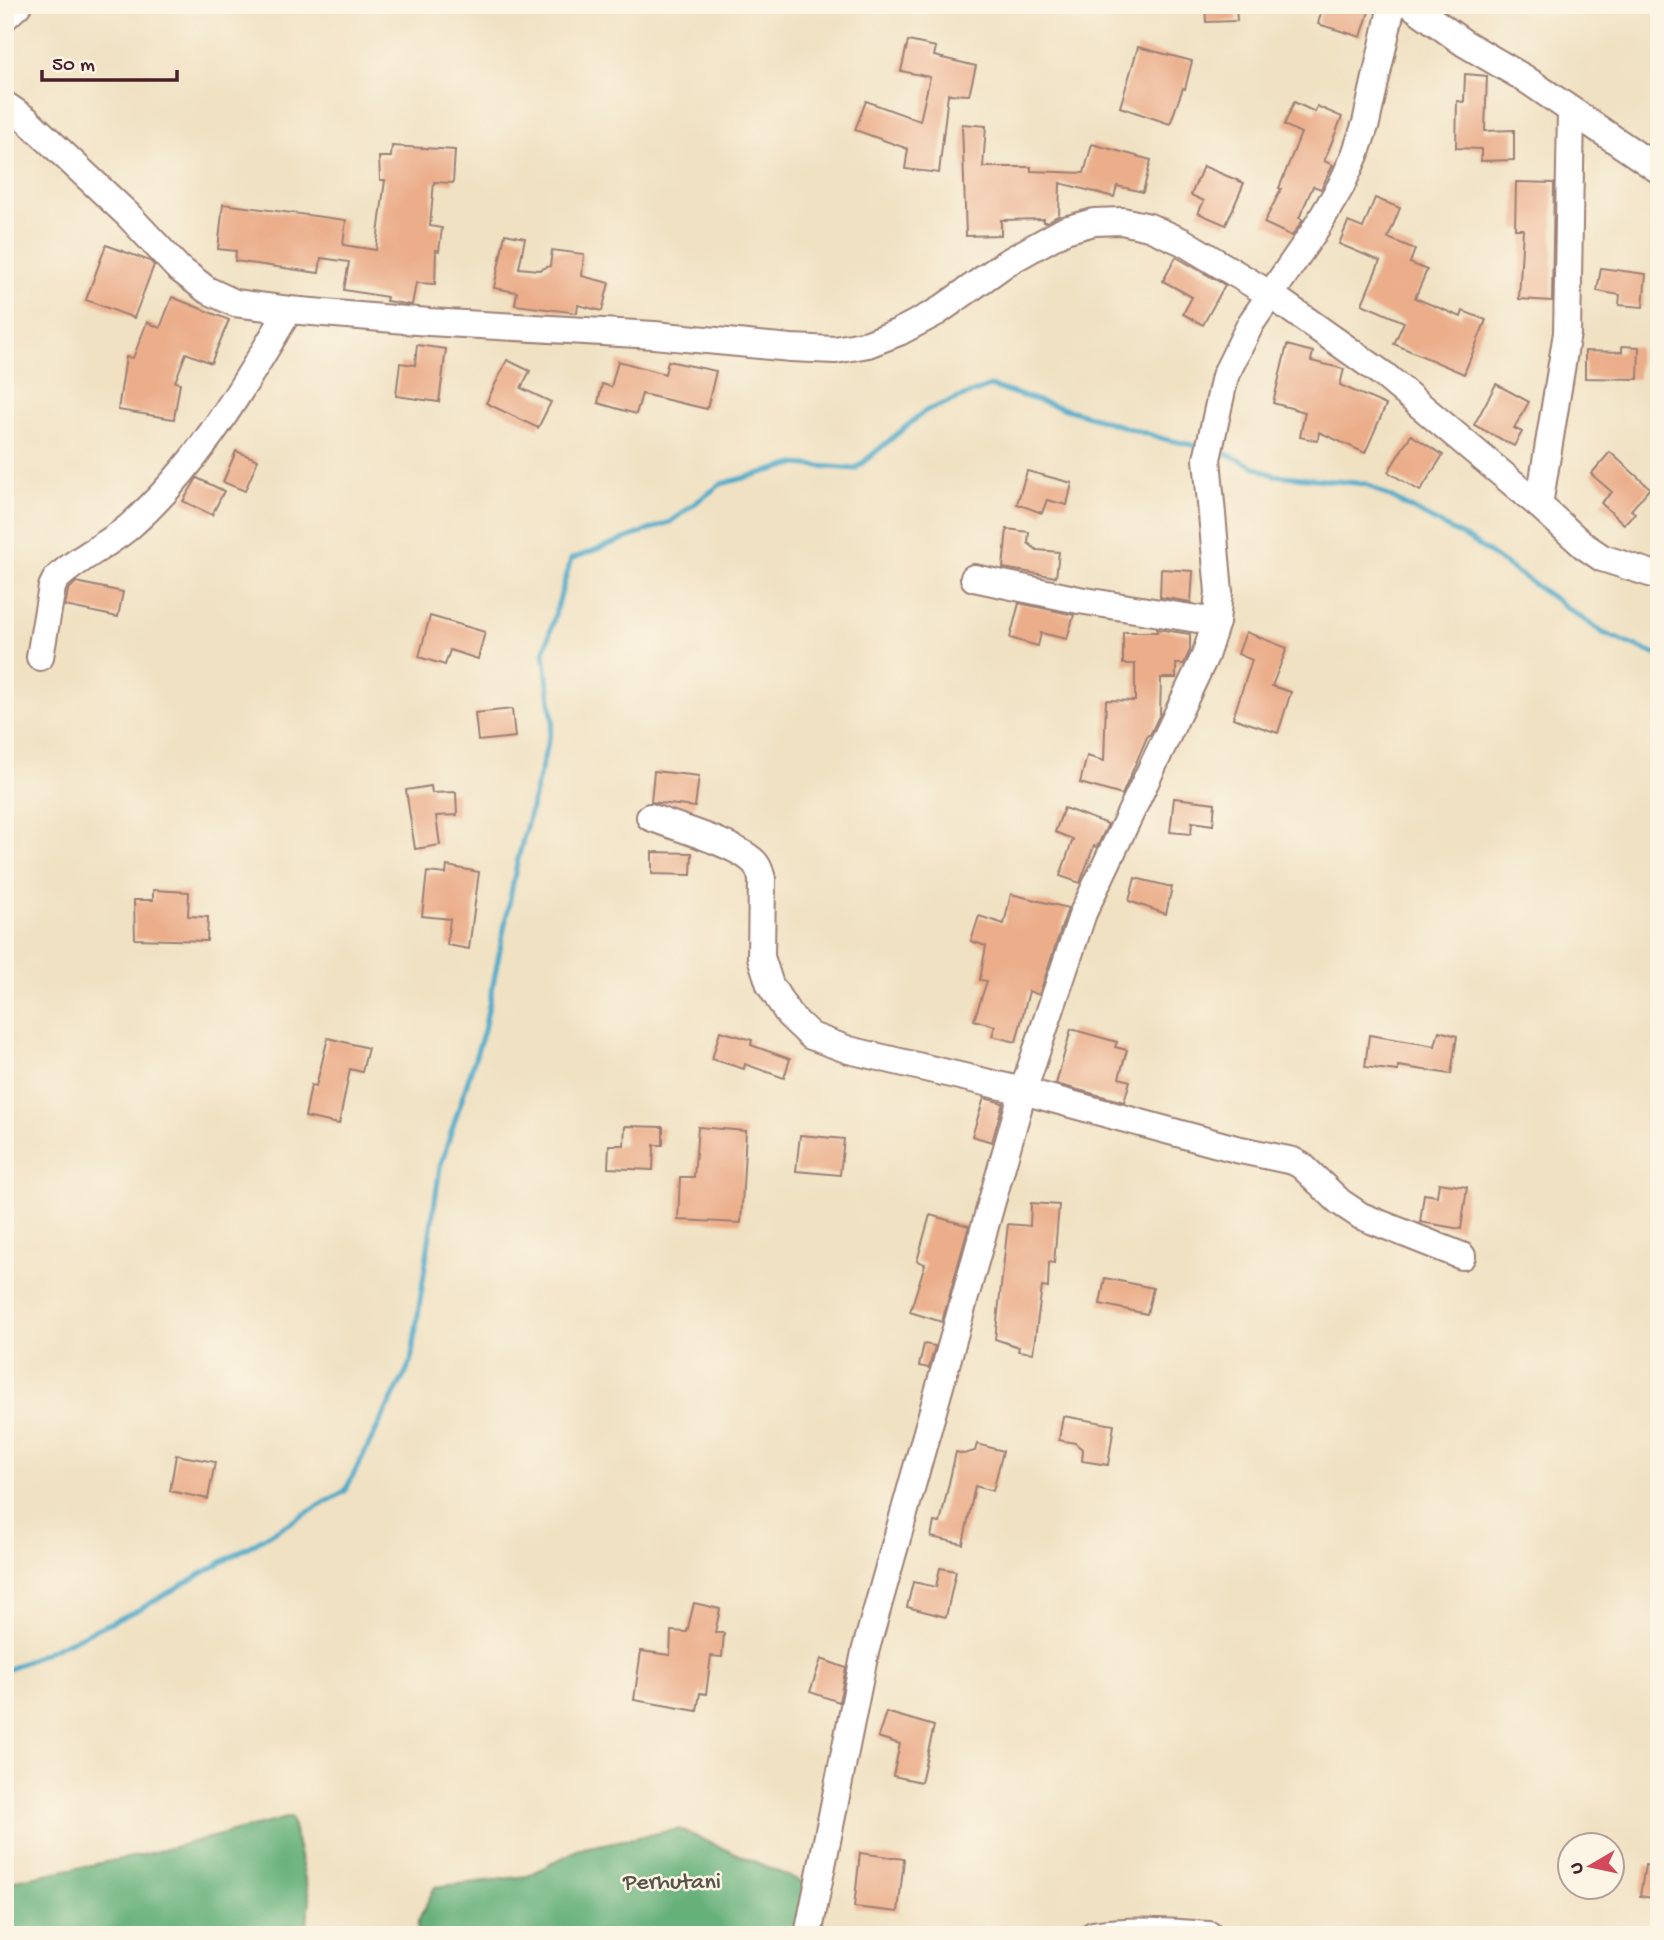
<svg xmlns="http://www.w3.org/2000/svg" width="1664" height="1940" viewBox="0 0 1664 1940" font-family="'Gochi Hand',sans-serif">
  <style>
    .forest { fill: #66b17a; stroke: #586852; stroke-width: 2 }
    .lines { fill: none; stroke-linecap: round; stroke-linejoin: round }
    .stream { stroke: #49a8c8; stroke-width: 5 }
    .building { fill: #ebad8a }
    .minor-casing { stroke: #9d8076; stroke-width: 30 }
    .minor { stroke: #fff; stroke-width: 26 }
    .labels { text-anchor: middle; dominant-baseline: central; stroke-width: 5; stroke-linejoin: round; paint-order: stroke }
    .park-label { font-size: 24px; fill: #595449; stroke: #fcf5e5 }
  </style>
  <rect width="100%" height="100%" fill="#fcf5e5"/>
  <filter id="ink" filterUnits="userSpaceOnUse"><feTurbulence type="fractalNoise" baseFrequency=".0143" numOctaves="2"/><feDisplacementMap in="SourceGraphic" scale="14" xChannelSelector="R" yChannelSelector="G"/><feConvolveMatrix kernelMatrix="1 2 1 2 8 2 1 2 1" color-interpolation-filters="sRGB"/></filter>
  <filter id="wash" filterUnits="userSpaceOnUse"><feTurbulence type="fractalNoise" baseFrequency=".00686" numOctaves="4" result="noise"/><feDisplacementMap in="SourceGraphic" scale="28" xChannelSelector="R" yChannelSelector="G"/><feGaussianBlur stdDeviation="1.57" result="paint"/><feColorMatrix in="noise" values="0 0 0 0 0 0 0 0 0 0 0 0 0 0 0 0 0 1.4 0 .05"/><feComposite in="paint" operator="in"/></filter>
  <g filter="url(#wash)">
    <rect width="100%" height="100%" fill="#f0e1c2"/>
    <g class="forest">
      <polygon points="291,1817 310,1901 305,1935 5,1935 5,1882 142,1855"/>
      <polygon points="678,1829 805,1883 797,1935 417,1935 418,1921 435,1887 528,1876 579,1849"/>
    </g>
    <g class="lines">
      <g class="stream">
        <polyline points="1218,450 1273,475 1366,484 1472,541 1603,633 1659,656"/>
        <polyline points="5,1671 142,1608 345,1491 411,1362 440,1167 484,1030 517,863 553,722 544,653 571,559 670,522 721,484 795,464 855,469 925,411 990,386 1164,439 1202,447"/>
      </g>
    </g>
    <g id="blocks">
      <g class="building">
        <polygon points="1205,5 1236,5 1237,21 1206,22"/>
        <polygon points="1323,5 1371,5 1361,37 1318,24"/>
        <polygon points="908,41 936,47 934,56 976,66 969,95 948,94 939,173 905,169 908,149 855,130 866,101 920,121 930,77 901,71"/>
        <polygon points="1138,47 1192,61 1185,89 1183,88 1170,124 1120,107"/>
        <polygon points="1465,74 1487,76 1485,131 1514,130 1514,160 1481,161 1481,149 1456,148 1457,101 1464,102"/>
        <polygon points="1294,102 1315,112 1317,106 1342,117 1324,161 1333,165 1321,189 1313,186 1299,218 1303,220 1292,236 1264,223 1281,189 1279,188 1301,133 1284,125"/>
        <polygon points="962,124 986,126 983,167 1031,167 1031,171 1084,173 1092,144 1151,160 1143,192 1117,186 1114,197 1060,183 1059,215 1047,222 1044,222 1044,219 1001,220 1001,235 966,236"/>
        <polygon points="392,146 455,150 453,183 434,182 430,226 442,228 439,251 436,250 435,284 416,283 412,305 386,301 387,297 344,290 349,262 321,258 319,273 235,261 236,251 218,249 223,204 346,220 343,245 376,250 385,180 380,180 379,157 391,157"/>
        <polygon points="1203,166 1244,183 1226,225 1198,213 1204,201 1191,195"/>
        <polygon points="1516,182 1554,183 1552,301 1519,299 1523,229 1515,229"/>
        <polygon points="1375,198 1400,208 1388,238 1415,249 1410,263 1427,270 1415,298 1461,317 1463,311 1486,320 1464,374 1394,344 1404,322 1362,304 1380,261 1339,244 1348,222 1363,228"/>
        <polygon points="505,234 525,238 519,268 539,270 550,266 552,250 584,254 582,276 609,283 602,311 578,305 577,313 515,305 517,292 494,288"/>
        <polygon points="106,245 150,261 154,265 134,318 86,300"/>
        <polygon points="1176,257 1225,285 1203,325 1183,314 1192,297 1163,281"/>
        <polygon points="1601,268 1646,274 1643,307 1619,305 1620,295 1597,291"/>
        <polygon points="172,297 229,320 211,363 186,353 175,382 180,383 174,419 118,410 126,357 133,358 147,322 160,328"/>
        <polygon points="417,345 446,349 439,402 396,396 400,363 415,365"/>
        <polygon points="1287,345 1313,352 1311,361 1344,369 1340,385 1386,405 1365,453 1319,432 1318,441 1300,437 1305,412 1273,403"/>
        <polygon points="1622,346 1639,347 1638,379 1585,378 1585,351 1622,352"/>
        <polygon points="507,360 530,371 521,388 551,402 538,428 486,403"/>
        <polygon points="618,361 665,374 668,361 716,371 707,409 642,394 636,414 598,403 602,384 611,387"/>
        <polygon points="1496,384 1529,402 1514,428 1522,432 1514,446 1474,425"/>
        <polygon points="1411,435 1443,455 1420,491 1388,472"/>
        <polygon points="236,451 258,460 245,491 223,482"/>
        <polygon points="1610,452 1650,488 1631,510 1635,513 1624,524 1601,503 1612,492 1591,474"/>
        <polygon points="1027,471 1072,483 1067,505 1047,500 1042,513 1017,504"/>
        <polygon points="197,478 224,491 212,515 183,501"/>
        <polygon points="1007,529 1029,532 1028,543 1037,550 1059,552 1056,577 1003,568"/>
        <polygon points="1161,569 1193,571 1191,602 1160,597"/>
        <polygon points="76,582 123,592 118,617 65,606 68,590"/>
        <polygon points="1019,603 1074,615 1067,639 1041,633 1038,646 1010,638"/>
        <polygon points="430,616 485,632 478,659 450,650 445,665 419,657"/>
        <polygon points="1157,629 1190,634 1190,650 1184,664 1176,664 1176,678 1161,678 1160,714 1150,735 1148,735 1122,795 1080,783 1087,756 1104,761 1106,700 1135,701 1135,664 1123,664 1123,632 1157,632"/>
        <polygon points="1246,632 1287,648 1272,686 1291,692 1278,733 1233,718 1252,660 1238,654"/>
        <polygon points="512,709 515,737 478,741 475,713"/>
        <polygon points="654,771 699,776 695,807 651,802"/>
        <polygon points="431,786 432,793 456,792 457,815 436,816 440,845 415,849 406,790"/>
        <polygon points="1174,798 1215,803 1213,825 1192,822 1191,834 1170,832"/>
        <polygon points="1064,808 1108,824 1097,847 1094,846 1080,883 1060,876 1073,839 1055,832"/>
        <polygon points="652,852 692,853 691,875 652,874"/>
        <polygon points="447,866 479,872 469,949 447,945 450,919 422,916 427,872 446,874"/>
        <polygon points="1135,878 1172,887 1166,914 1129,901"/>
        <polygon points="153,890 189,892 188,916 208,917 207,941 135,939 134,900 153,900"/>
        <polygon points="1011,894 1068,908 1039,995 1029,991 1016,1042 992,1036 995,1026 974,1020 987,981 980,980 986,946 971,941 979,916 1004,924"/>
        <polygon points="1071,1029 1117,1042 1115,1047 1127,1050 1119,1078 1130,1081 1124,1102 1056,1084"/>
        <polygon points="720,1031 752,1040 751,1045 790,1059 784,1078 745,1064 744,1069 712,1059"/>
        <polygon points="1439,1031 1457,1036 1451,1074 1398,1066 1398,1071 1365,1067 1369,1035 1435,1046"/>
        <polygon points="328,1038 368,1048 362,1072 350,1069 339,1124 305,1117 311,1085 316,1086"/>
        <polygon points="984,1098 1003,1103 992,1142 972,1136"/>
        <polygon points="625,1126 663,1127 663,1145 654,1145 653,1170 608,1168 609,1145 624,1145"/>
        <polygon points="698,1127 746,1131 741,1223 678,1220 680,1177 694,1177"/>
        <polygon points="800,1135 844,1139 840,1175 796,1171"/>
        <polygon points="1439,1183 1467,1187 1461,1229 1420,1222 1424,1194 1437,1196"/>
        <polygon points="1031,1203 1059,1205 1054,1263 1049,1262 1048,1288 1042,1287 1033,1353 1018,1351 1019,1347 995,1339 1008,1224 1030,1226"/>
        <polygon points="930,1215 969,1226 942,1322 910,1312 925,1264 917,1261"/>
        <polygon points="1105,1278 1153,1288 1147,1314 1100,1304"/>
        <polygon points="924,1344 935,1346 929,1368 919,1366"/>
        <polygon points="1063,1416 1114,1425 1108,1465 1082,1461 1083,1450 1075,1443 1059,1440"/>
        <polygon points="977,1444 1003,1451 993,1491 975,1486 963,1544 931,1537 934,1522 940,1523 956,1452 964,1454 975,1451"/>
        <polygon points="176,1455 215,1462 208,1499 170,1491"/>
        <polygon points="940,1568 956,1571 946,1617 907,1607 913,1582 936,1587"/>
        <polygon points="694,1603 720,1609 715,1633 724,1633 722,1657 711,1656 706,1694 700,1693 697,1711 634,1700 641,1651 670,1655 671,1631 687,1632"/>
        <polygon points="821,1659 846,1668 839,1702 810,1692"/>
        <polygon points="886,1712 934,1726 921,1782 893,1776 900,1744 878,1737"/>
        <polygon points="860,1853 904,1859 898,1912 854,1907"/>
        <polygon points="1645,1865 1659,1868 1659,1899 1640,1896"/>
      </g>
    </g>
  </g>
  <g filter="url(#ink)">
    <use href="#blocks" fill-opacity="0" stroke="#9d8076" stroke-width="2"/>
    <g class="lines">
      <g class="minor-casing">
        <g id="minor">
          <polyline points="1411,5 1464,43 1524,78 1659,170"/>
          <polyline points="5,17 18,5"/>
          <polyline points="5,105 27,120 128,215 177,267 207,290 235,303 289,310 429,322 654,335 791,348 835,350 868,344 899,332 937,312 1006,263 1065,230 1094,222 1122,221 1149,227 1183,242 1271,295 1384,375 1539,505 1583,545 1602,558 1659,576"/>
          <polyline points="1539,505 1567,333 1571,112"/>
          <polyline points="974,578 1079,600 1216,622"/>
          <path d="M40,657L52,587L56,579C77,558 107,546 130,526C198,466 243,387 289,310"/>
          <path d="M650,817C675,827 733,843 752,860C758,865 760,871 762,879L761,957L770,985L789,1015L811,1036L849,1050L1023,1091L1236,1149L1293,1161L1302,1166L1340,1202L1361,1216L1462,1256"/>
          <polyline points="808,1935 865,1652 1023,1091 1083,913 1205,656 1216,622 1219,592 1207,459 1225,376 1251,323 1313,233 1341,186 1355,155 1366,123 1392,5"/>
          <path d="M1093,1935C1131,1929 1171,1932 1209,1935"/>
        </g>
      </g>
      <use href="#minor" class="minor"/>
    </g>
  </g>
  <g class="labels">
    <g class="park-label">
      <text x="672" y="1883">Perhutani</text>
    </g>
  </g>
  <rect width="1664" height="1940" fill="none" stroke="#fcf5e5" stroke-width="28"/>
  <g transform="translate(1591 1866) rotate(261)"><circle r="33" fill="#fcf5e5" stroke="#b59f9b" stroke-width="2"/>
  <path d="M0-5L12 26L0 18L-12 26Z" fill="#d1495b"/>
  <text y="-10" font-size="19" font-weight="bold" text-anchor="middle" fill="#4a1f2b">U</text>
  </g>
  <path d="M42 70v10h135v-10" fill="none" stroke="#4a1f2b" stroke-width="3.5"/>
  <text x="52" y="70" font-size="21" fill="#4a1f2b" stroke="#fcf5e5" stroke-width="5" paint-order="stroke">50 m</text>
</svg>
